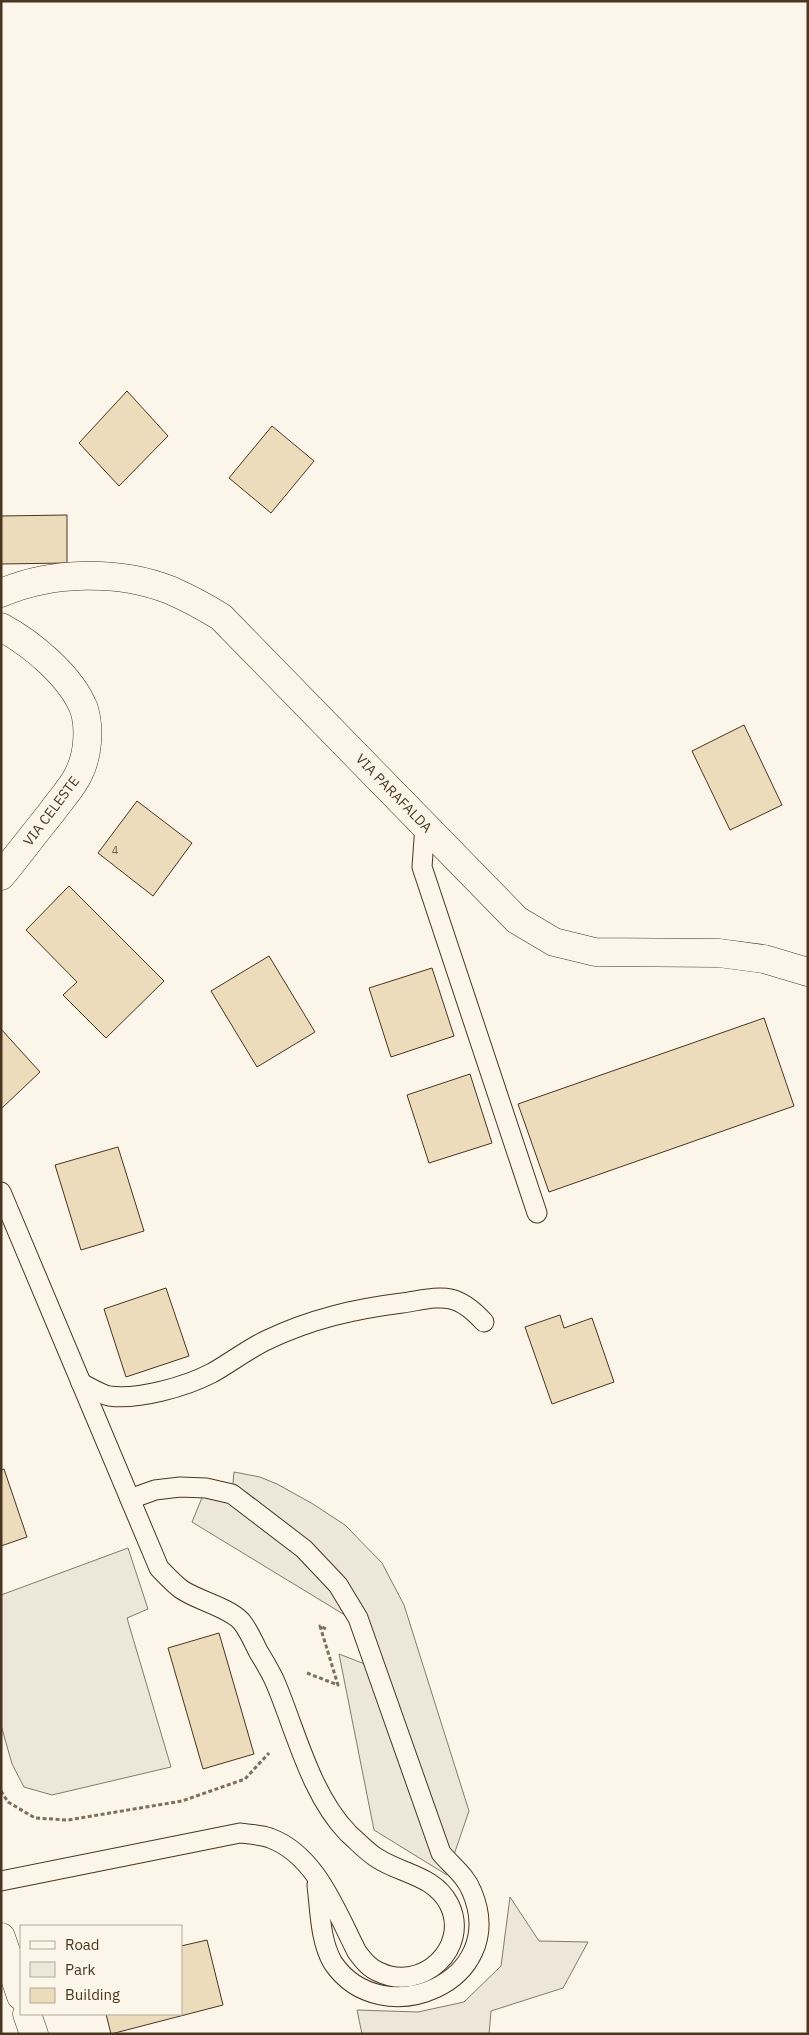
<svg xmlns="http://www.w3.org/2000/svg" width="809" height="2035" viewBox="0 0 809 2035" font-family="'IBM Plex Sans',sans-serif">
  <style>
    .green { fill: #ede6d9; stroke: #887966 }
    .parking { fill: #ede7d9; stroke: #887966 }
    .building { fill: #ecdcbc; stroke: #4a3520 }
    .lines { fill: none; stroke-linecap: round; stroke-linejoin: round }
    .service-casing { stroke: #4a3520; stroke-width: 21 }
    .minor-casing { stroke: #4a3520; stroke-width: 29 }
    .path { stroke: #7f6f5c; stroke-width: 3; stroke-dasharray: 4 2.5; stroke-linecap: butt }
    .service { stroke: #fbf6e9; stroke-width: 19 }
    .minor { stroke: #fbf6e9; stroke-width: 28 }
    .labels { text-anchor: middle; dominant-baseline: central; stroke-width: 4; stroke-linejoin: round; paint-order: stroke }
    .number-label { font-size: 11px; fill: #725f47 }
    .street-label { font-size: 14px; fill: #4a3520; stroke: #fbf6e9 }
  </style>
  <rect width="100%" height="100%" fill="#fbf6e9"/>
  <polygon class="green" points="510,1897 539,1941 588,1942 563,1988 491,2011 489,2034 362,2034 357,2010 418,2012 464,2002 501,1966"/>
  <g class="parking">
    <polygon points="234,1472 260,1477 277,1484 313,1504 345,1525 382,1563 404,1605 469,1811 447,1875 374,1830 339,1654 375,1668 348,1617 192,1522 206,1488 232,1494"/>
    <polygon points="128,1548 148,1609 127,1618 171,1767 52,1795 24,1787 12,1764 1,1725 1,1595"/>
  </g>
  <g class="building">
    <polygon points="127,391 168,436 119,486 79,443"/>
    <polygon points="272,426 314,461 271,513 229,478"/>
    <polygon points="67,515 67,563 1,564 1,516"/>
    <polygon points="744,725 782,805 730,830 692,751"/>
    <polygon points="137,801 192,843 153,896 98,853"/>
    <polygon points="69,886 164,981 106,1038 63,995 77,982 26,930"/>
    <polygon points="269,956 315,1032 257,1067 211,991"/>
    <polygon points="432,968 454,1036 391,1057 369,988"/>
    <polygon points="764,1018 794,1106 549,1192 518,1104"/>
    <polygon points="1,1029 40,1072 1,1109"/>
    <polygon points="470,1074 492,1143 429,1163 407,1095"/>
    <polygon points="118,1147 144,1231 81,1250 55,1165"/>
    <polygon points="166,1288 189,1356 126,1377 104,1309"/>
    <polygon points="560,1315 564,1328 592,1318 614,1382 552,1404 525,1327"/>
    <polygon points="4,1469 27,1537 1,1546 1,1470"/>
    <polygon points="219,1633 254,1754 203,1769 168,1648"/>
    <polygon points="207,1940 223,2005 111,2034 106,2014 181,2014 181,1946"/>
  </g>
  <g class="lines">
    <g class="service-casing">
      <g id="service">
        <polyline points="425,825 422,867 537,1213"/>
        <path d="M1,1192L159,1568C166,1575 173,1583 181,1589C196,1600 228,1607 241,1621C248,1629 253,1641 258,1651C264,1661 271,1672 276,1684C296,1732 311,1795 348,1833C357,1841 367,1852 377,1858C401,1874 434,1875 449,1904C471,1948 421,1993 379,1972C369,1968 363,1960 357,1952C336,1911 316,1855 270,1838C261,1835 249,1834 240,1833L1,1881"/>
        <path d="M81,1383C89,1387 100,1394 109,1396C138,1400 185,1387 212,1373C230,1363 248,1349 267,1340C311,1319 354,1309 402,1303C441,1297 455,1290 484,1322"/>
        <path d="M130,1499L155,1490L180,1487L206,1488L232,1494L304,1549L338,1585L358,1618L441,1853C452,1866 466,1876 472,1892C510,1982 382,2035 333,1963C320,1941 320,1910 317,1885"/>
      </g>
    </g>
    <g class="minor-casing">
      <g id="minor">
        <path d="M1,593C52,571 119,570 170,590C188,598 205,607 221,617L517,920L554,942L595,952L719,953L764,959L808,972"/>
        <path d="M1,627C31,643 71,676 84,709C90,728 88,755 79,773C73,787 60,800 51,813C34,834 18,855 1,876"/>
        <polyline points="1,1937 21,1996"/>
        <polyline points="27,2014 34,2034"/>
      </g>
    </g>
    <g class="path">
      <polyline points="307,1673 338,1685 320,1626 326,1629"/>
      <polyline points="1,1791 8,1802 35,1818 68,1820 182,1801 245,1779 269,1753"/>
    </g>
    <use href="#service" class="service"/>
    <use href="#minor" class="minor"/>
  </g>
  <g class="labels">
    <g class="number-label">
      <text x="115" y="850">4</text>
    </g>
    <g class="street-label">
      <text transform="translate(394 793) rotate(46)">VIA PARAFALDA</text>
      <text transform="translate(51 811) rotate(-53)">VIA CELESTE</text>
    </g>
  </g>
  <rect width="809" height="2035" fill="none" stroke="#4a3520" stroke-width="5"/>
  <rect x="20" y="1925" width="162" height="90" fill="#fbf6e9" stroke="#b4a999"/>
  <rect x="30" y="1941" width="25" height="8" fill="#fbf6e9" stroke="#b4a999"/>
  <text x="65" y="1950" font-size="15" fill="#4a3520">Road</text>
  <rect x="30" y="1962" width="25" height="15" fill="#ede6d9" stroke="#b4a999"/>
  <text x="65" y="1975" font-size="15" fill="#4a3520">Park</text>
  <rect x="30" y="1988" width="25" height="15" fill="#ecdcbc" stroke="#b4a999"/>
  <text x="65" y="2000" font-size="15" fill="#4a3520">Building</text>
</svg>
